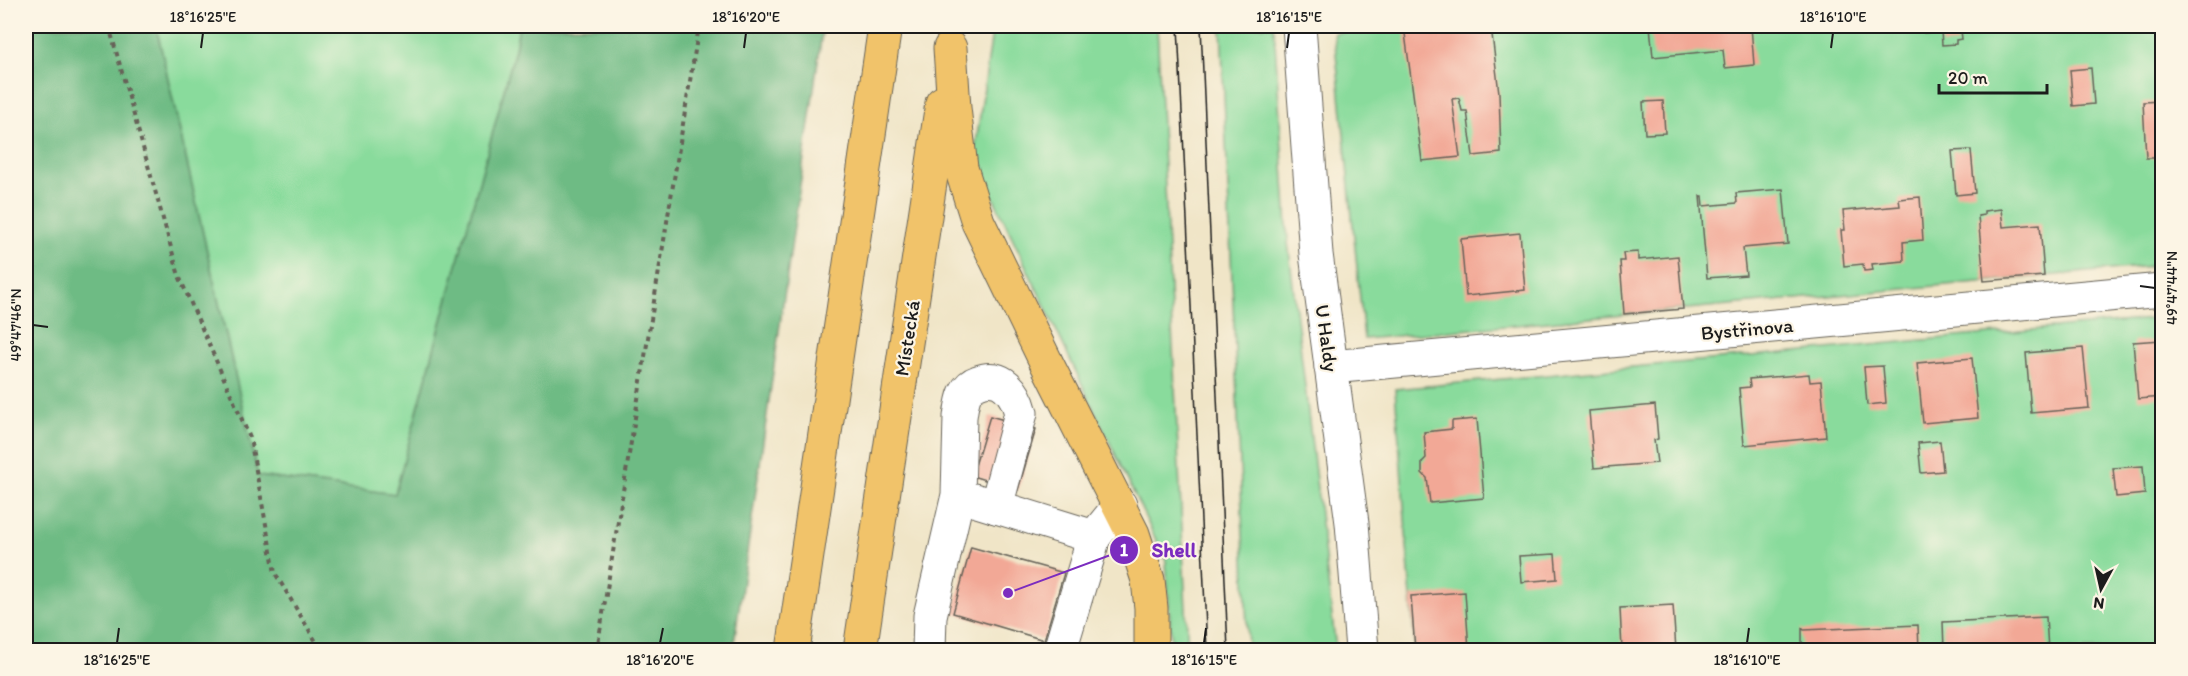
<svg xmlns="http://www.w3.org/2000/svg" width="2188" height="676" viewBox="0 0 2188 676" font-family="Itim,sans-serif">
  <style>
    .green { fill: #89db9c; stroke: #527c5c; stroke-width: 1.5 }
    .forest { fill: #6ebb84; stroke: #456c50; stroke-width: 1.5 }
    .building { fill: #f2a896 }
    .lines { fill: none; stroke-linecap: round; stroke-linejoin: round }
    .minor-casing { stroke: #666258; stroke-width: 35 }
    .highway-casing { stroke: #666258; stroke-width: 35 }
    .path { stroke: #666258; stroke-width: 4; stroke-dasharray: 4.5 4.5; stroke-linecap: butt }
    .minor { stroke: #fff; stroke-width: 33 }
    .highway { stroke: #f1c36a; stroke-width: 33 }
    .tram { stroke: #1c1c1c; stroke-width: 1.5 }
    .ticks { fill: none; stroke: #1c1c1c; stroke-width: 2 }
    .labels { text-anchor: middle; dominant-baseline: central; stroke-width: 4.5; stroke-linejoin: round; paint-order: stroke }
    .street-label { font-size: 20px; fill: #1c1c1c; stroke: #fcf5e5 }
    .leader { fill: none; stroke: #7b2cbf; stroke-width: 2 }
    .callout-dot { fill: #7b2cbf; stroke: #fcf5e5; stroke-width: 2 }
    .mark-label { font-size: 18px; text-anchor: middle; font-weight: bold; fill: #fff }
    .callout-label { font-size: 21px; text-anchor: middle; font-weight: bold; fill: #7b2cbf; stroke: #fcf5e5; stroke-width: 4.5; stroke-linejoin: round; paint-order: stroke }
    .neatline { fill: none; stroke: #1c1c1c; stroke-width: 2 }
    .ticks-label { font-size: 15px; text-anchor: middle; fill: #1c1c1c }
  </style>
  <rect width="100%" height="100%" fill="#fcf5e5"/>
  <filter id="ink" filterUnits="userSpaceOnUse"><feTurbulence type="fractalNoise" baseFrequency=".0167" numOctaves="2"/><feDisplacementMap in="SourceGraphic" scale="12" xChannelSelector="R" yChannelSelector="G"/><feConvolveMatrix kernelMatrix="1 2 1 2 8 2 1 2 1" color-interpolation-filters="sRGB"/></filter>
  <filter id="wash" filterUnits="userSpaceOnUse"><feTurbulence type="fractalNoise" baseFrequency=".008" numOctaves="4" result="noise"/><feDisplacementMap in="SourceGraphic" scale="24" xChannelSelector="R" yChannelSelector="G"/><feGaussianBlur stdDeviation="1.35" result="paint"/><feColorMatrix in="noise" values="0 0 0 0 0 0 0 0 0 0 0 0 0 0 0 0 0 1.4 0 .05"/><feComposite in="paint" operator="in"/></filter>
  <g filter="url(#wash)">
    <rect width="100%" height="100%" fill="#f0e5c7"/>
    <g class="green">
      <polygon points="156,26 519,26 515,50 395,494 258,476"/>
      <polygon points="993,26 1157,26 1188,650 1172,650 1166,561 974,157"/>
      <polygon points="1221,26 1274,26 1288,242 1336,650 1248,650"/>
      <polygon points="1412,26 2162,26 2162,265 1364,339 1334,33"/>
      <polygon points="2162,318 2162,650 1415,650 1395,389"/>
    </g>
    <polygon class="forest" points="26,26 156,26 258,476 395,494 515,50 519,26 823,26 733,650 26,650"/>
    <g id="blocks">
      <g class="building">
        <polygon points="1404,26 1443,26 1444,30 1491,26 1499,93 1501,153 1473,156 1467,111 1462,111 1459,98 1452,99 1460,157 1422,161"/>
        <polygon points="1650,26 1751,26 1754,65 1725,68 1723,50 1653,57"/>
        <polygon points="1924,26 1978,26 1978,28 1961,30 1962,39 1956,40 1956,44 1942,45 1941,31 1924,33"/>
        <polygon points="1996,26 2052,26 2052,27 1996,32"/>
        <polygon points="2091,68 2094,104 2073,106 2070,70"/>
        <polygon points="1663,101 1665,133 1645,134 1643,102"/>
        <polygon points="2162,101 2162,158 2146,158 2143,102"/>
        <polygon points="1971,150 1975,193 1956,195 1952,151"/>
        <polygon points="1783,189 1788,244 1743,248 1746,275 1707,278 1700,196 1702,196 1703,206 1737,203 1736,193"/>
        <polygon points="1920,197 1923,240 1903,242 1904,261 1872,264 1873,270 1864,271 1863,264 1844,266 1841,230 1845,230 1843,211 1900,206 1899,199"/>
        <polygon points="2001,209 2003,227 2040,224 2044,276 1984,281 1978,216 1984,215 1984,211"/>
        <polygon points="1520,233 1525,290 1466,296 1461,239"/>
        <polygon points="1638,252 1638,260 1678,256 1683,309 1624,314 1620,261 1624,261 1623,253"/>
        <polygon points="2162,340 2162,397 2138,399 2133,342"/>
        <polygon points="2083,348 2089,408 2031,413 2026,353"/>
        <polygon points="1972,358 1978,418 1923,423 1917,363"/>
        <polygon points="1883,366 1886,403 1867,405 1864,367"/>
        <polygon points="1809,374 1810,382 1821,381 1826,437 1744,445 1739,388 1750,387 1749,379"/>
        <polygon points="1655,405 1658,439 1654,440 1657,463 1594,468 1589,411"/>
        <polygon points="990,416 1036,429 1018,490 972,476"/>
        <polygon points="1477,419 1484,498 1430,503 1427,478 1422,473 1422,462 1426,458 1424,432 1452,429 1452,421"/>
        <polygon points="1940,441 1943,471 1921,473 1918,443"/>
        <polygon points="2143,466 2145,494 2116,497 2113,468"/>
        <polygon points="971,547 1064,573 1044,640 953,613"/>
        <polygon points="1555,554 1557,579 1521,582 1519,556"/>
        <polygon points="1465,592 1469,650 1415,650 1411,596"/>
        <polygon points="1673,605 1676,650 1622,650 1620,608"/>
        <polygon points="2046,617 2048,650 1944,650 1943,622"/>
        <polygon points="1918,625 1919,650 1802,650 1802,628 1804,630"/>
      </g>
    </g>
  </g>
  <g filter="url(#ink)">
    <use href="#blocks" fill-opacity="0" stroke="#666258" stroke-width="1.5"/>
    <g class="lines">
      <g class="minor-casing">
        <g id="minor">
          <polyline points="1299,26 1316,254 1352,523 1362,650"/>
          <polyline points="1331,367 2162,290"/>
          <polyline points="974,500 1094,537"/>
          <path d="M929,650L930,616L958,495L960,417C961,410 962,401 965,394C968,388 972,384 978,382C1002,372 1016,393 1021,413L996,507"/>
          <polyline points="1060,650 1094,537 1120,505"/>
        </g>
      </g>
      <g class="highway-casing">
        <g id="highway">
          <polyline points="950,48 954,108 961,168 978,222 1048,366 1133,534 1148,580 1151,608 1151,650"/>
          <polyline points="793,650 885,26"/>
          <polyline points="860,650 942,103"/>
        </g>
      </g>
      <g class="path">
        <polyline points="109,26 179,276 250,438 275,573 321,650"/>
        <polyline points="597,650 699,26"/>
      </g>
      <use href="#minor" class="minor"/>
      <use href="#highway" class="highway"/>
      <g class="tram">
        <polyline points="1178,26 1207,650"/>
        <polyline points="1201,26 1228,650"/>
      </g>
    </g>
  </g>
  <path class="ticks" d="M201,48L203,33M744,48L746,33M1287,48L1289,33M1831,48L1833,33M2140,286L2155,288M33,325L48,327M117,643L119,628M660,643L663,628M1204,643L1206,628M1747,643L1749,628"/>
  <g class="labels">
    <g class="street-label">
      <text transform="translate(1747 329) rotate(-5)">Bystřinova</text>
      <text transform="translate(907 338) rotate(-81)">Místecká</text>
      <text transform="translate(1327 338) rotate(82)">U Haldy</text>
    </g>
  </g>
  <path class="leader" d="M1008 593L1124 550"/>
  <g class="callout-dot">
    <circle cx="1008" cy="593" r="6"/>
    <circle cx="1124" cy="550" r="15"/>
  </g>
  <g class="mark-label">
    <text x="1124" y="556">1</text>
  </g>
  <g class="callout-label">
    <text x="1174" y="557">Shell</text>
  </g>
  <rect width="2188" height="676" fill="none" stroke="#fcf5e5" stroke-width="66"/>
  <g transform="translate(2101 589) rotate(188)" stroke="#fcf5e5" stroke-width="4.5" paint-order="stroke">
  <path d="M0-4.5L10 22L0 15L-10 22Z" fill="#1c1c1c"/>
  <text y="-9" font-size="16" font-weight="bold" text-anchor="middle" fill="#1c1c1c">N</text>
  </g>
  <path d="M1939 84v9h108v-9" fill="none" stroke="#1c1c1c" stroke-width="3"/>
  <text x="1948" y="84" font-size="18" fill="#1c1c1c" stroke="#fcf5e5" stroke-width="4.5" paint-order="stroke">20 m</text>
  <rect x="33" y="33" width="2122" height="610" class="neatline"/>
  <g class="ticks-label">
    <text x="203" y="22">18°16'25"E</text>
    <text x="746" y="22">18°16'20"E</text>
    <text x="1289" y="22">18°16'15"E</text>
    <text x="1833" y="22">18°16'10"E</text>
    <text transform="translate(2172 288) rotate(-90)" y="5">49°47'44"N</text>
    <text transform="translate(16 325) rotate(-90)" y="5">49°47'46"N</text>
    <text x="117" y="665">18°16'25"E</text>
    <text x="660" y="665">18°16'20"E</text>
    <text x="1204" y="665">18°16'15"E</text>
    <text x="1747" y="665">18°16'10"E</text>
  </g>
</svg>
